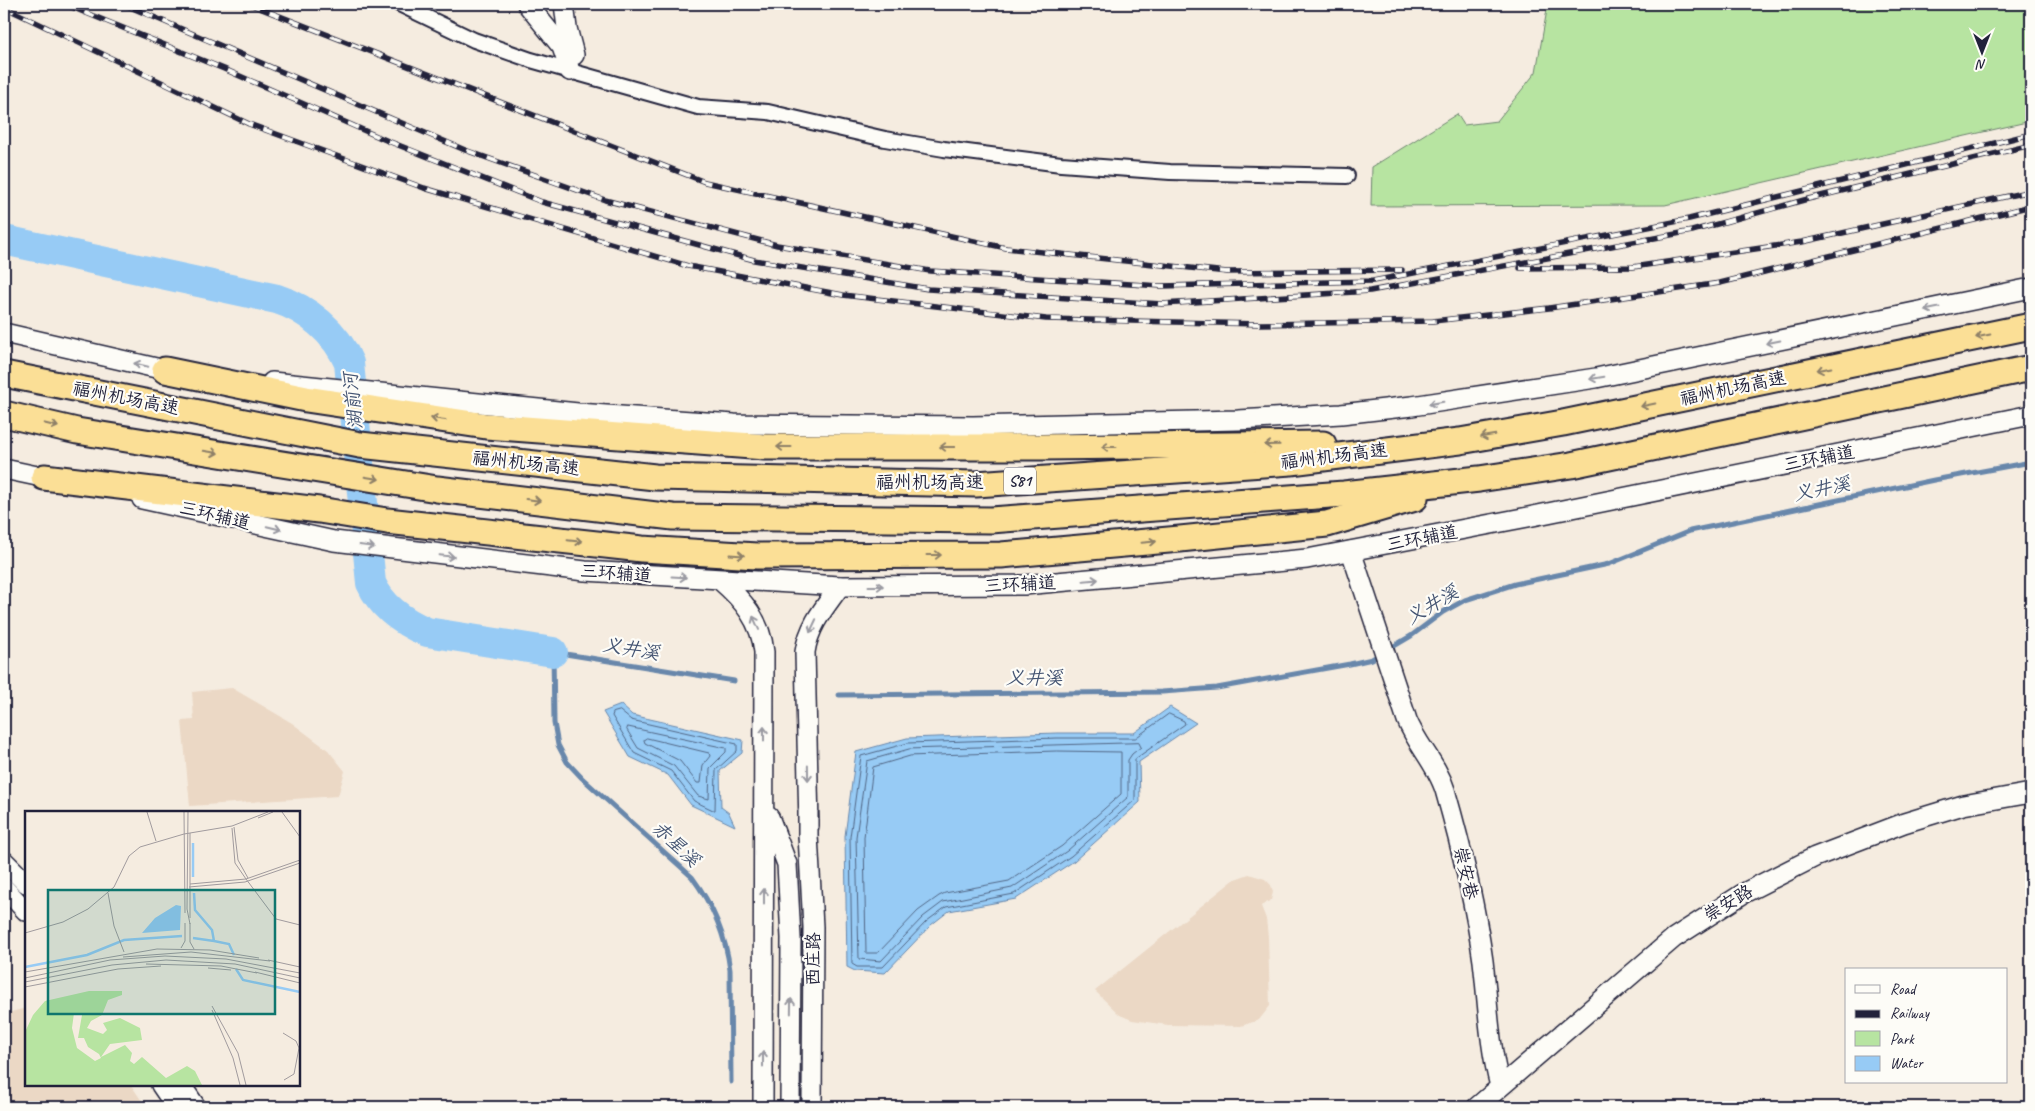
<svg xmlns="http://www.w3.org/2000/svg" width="2035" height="1111" viewBox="0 0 2035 1111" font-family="Caveat,'LXGW WenKai TC',sans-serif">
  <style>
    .built { fill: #ebd8c5 }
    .green { fill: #b7e4a1; stroke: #6c836e }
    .water { fill: #97cbf5; stroke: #6887ab }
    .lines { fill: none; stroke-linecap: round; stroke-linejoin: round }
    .shore { stroke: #516685; stroke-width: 1 }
    .stream { stroke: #6887ab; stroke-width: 5 }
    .river { stroke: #97cbf5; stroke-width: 30 }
    .street-casing { stroke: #22223b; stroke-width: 18 }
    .secondary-casing { stroke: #22223b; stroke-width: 22 }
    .highway-casing { stroke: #22223b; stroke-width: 29 }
    .street { stroke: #fdfcf7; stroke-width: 14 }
    .secondary { stroke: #fdfcf7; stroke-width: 19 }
    .highway { stroke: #fbdf96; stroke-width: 25 }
    .rail-casing { stroke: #22223b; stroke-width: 5.5 }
    .rail { stroke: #fdfcf7; stroke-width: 4; stroke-dasharray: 11; stroke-linecap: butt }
    .secondary-bridge-casing { stroke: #22223b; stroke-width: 22; stroke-linecap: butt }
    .secondary-bridge { stroke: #fdfcf7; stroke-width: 19 }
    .oneway { stroke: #9a9aa2 }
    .oneway2 { stroke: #8e8068 }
    .labels { text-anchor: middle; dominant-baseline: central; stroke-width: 4.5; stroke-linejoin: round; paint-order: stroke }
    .shield { fill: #fdfcf7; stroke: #646373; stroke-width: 1 }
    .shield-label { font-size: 16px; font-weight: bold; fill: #22223b }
    .street-label { font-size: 18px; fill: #22223b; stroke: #fdfcf7 }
    .water-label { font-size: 19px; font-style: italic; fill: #455573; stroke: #fdfcf7 }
    .inset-river { fill: none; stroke: #97cbf5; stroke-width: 2.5 }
    .inset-road { fill: none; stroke: #a19b9e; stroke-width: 1 }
    .view { fill: #0f766e; fill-opacity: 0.15; stroke: #0f766e; stroke-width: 2.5 }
    .inset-edge { fill: none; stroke: #22223b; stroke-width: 2.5 }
  </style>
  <rect width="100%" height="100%" fill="#f5ece0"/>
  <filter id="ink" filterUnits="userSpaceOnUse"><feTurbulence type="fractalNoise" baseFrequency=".02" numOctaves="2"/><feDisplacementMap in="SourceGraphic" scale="10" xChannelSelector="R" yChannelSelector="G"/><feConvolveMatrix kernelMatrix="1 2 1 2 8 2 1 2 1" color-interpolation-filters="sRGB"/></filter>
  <g filter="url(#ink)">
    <g class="built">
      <polygon points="232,688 292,723 328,750 345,771 338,796 190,806 182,721 194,720 192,692"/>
      <polygon points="1249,874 1265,879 1271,885 1273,892 1271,900 1261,906 1266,919 1268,937 1270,1006 1259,1020 1241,1026 1168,1025 1132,1020 1120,1015 1095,991 1235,879"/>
      <polygon points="26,1008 26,1085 131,1085 146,1107 4,1107 4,1014"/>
    </g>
    <polygon class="green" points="1548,4 1786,4 1806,9 1808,4 2031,4 2031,121 1665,205 1371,206 1372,167 1457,114 1464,125 1497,121 1536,72"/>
    <g class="water">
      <polygon points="621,705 632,715 743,740 742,753 720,771 721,807 729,813 735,826 691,805 668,775 630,757 603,712"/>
      <polygon points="1170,707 1196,723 1139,762 1140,802 1074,861 1016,899 949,911 931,925 885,973 855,971 847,967 845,836 856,752 907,738 1057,733 1134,733"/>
    </g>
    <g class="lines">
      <g class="shore">
        <polygon points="620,711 631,720 737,744 737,751 716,770 715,810 713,810 694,801 671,771 634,753 612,716 613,713"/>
        <polygon points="1169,714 1184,721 1185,724 1135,759 1135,800 1071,856 1014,894 946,907 927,921 883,967 857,967 852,964 850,837 861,756 908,743 1057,738 1135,738"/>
        <polygon points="628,727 726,748 726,752 710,768 709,799 698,796 674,766 638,748 627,730"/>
        <polygon points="647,738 709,753 710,756 703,765 701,783 697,783 680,761 645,743 644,740"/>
        <polygon points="1139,743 1141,747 1132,754 1128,760 1128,797 1067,851 1012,888 943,902 923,917 881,961 859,959 856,837 867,761 909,749"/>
        <polygon points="1057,751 1121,752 1121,794 1062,846 1009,881 945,893 939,896 918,911 878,953 866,953 864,837 873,767 910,756"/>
      </g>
      <g class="stream">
        <polyline points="839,695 1162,692 1217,688 1350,664 1372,659 1411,636 1443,612 1465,600 1515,584 1609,564 1690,531 1934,480 2031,462"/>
        <path d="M731,1082L730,970C726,937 712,904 692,877L582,778L567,762L558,745L554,723L553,652L734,681"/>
      </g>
      <path class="river" d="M4,240L277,299C308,309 336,332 349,363L371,583C382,608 403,622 427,632L553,652"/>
      <g class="street-casing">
        <polyline id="street" points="399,4 474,40 531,60 698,107 768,112 885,139 944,149 1061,164 1170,172 1347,176"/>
      </g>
      <g class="secondary-casing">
        <g id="secondary">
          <polyline points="527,4 562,47 570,71"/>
          <polyline points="564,4 567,28 574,55"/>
          <polyline points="4,333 165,370 177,372"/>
          <polyline points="272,382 578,413 734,424 973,426 1238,420 1341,414 1412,406 1596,378 2031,288"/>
          <polyline points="4,469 56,480"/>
          <polyline points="142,499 334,541 585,571 840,586 1024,585 1307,559 1528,517 2031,415"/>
          <path d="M1351,551L1407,720C1417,745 1437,764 1445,790C1461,846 1475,903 1483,961C1488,1003 1489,1045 1500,1086"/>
          <path d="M720,580C743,600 761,621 764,652L763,1107"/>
          <polyline points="769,817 787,864 791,938 790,1107"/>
          <path d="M809,826L805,652C809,625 825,607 840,586"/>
          <polyline points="4,861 26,883"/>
          <polyline points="4,888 26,911"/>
          <polyline points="161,1085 176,1107"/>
          <polyline points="181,1085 196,1107"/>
          <polyline points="1477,1107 1674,938 1744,893 1815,857 1904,823 1963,805 2031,793"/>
        </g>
      </g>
      <g class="highway-casing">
        <g id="highway">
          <polyline points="165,370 306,399 486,426 765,447 1041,447 1323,444"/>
          <polyline points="4,374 360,445 655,477 976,484 1291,462 1460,441 1563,423 2031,326"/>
          <polyline points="4,414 77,431 437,489 673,517 991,520 1344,494 1479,479 1571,465 2031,368"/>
          <polyline points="44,477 319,510 387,521 642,549 757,556 1001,555 1180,539 1327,524 1415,498"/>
        </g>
      </g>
      <use href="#street" class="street"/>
      <use href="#secondary" class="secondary"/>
      <use href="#highway" class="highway"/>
      <g class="rail-casing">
        <g id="rail">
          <polyline points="64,4 224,69 388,141 542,202 754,260 928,289 1162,304 1370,291 1692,231 1804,200 2031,145"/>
          <polyline points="123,4 465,150 605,200 777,245 930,271 1161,286 1373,281 1689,219 2031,134"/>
          <polyline points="249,4 705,182 1006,248 1227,272 1402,270"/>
          <polyline points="4,7 249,124 424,188 688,266 843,295 1046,319 1260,324 1433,321 1549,308 1720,283 2031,206"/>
          <polyline points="1520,268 1633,267 1802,242 2031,191"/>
        </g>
      </g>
      <use href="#rail" class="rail"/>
      <g class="secondary-bridge-casing">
        <polyline id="secondary-bridge" points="808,811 808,835 813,927 812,1107"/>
      </g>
      <use href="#secondary-bridge" class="secondary-bridge"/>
    </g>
    <defs><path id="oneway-shaft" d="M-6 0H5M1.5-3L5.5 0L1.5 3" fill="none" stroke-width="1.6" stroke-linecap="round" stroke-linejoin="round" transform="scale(1.25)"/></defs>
    <g class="oneway">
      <use href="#oneway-shaft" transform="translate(1932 309) rotate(168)"/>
      <use href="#oneway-shaft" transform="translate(1773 342) rotate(168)"/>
      <use href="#oneway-shaft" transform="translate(141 365) rotate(-167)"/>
      <use href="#oneway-shaft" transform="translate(1597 378) rotate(170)"/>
      <use href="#oneway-shaft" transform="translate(1436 403) rotate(171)"/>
      <use href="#oneway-shaft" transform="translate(274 528) rotate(13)"/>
      <use href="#oneway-shaft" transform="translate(367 546) rotate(8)"/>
      <use href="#oneway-shaft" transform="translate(447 556) rotate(6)"/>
      <use href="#oneway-shaft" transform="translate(679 577) rotate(3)"/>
      <use href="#oneway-shaft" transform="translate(1091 580) rotate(-5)"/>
      <use href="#oneway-shaft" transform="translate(876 586)"/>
      <use href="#oneway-shaft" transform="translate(756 623) rotate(-114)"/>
      <use href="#oneway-shaft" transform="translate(813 626) rotate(115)"/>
      <use href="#oneway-shaft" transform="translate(764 734) rotate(-90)"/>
      <use href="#oneway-shaft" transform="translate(808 773) rotate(89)"/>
      <use href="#oneway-shaft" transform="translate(764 896) rotate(-90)"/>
      <use href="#oneway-shaft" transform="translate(791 1006) rotate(-89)"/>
      <use href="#oneway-shaft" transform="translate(763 1059) rotate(-90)"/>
    </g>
    <g class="oneway2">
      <use href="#oneway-shaft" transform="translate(1983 336) rotate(168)"/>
      <use href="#oneway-shaft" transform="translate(1824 369) rotate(168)"/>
      <use href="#oneway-shaft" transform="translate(1648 405) rotate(168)"/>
      <use href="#oneway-shaft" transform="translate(438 419) rotate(-172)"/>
      <use href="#oneway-shaft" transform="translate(51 425) rotate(13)"/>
      <use href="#oneway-shaft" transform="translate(1488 436) rotate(170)"/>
      <use href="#oneway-shaft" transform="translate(1272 445) rotate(179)"/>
      <use href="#oneway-shaft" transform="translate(784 447) rotate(180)"/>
      <use href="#oneway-shaft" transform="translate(947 447) rotate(180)"/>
      <use href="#oneway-shaft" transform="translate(1109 447) rotate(180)"/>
      <use href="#oneway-shaft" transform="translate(211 452) rotate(9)"/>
      <use href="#oneway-shaft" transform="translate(372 478) rotate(9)"/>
      <use href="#oneway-shaft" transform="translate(533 500) rotate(7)"/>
      <use href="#oneway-shaft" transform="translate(575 541) rotate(6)"/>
      <use href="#oneway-shaft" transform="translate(1149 542) rotate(-5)"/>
      <use href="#oneway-shaft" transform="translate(737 555) rotate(4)"/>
      <use href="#oneway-shaft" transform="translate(934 555)"/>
    </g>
  </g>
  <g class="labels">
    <rect class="shield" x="1004" y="467.5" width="32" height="27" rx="4"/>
    <g class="shield-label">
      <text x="1020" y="481">S81</text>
    </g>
    <g class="street-label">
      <text transform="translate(1733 388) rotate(-12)">福州机场高速</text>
      <text transform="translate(126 398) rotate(11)">福州机场高速</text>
      <text transform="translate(1334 456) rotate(-7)">福州机场高速</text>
      <text transform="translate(1819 458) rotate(-11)">三环辅道</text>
      <text transform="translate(526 463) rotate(6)">福州机场高速</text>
      <text x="930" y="482">福州机场高速</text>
      <text transform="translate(215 515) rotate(13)">三环辅道</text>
      <text transform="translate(1422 538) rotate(-11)">三环辅道</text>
      <text transform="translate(616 573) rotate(4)">三环辅道</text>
      <text transform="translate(1020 584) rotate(-3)">三环辅道</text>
      <text transform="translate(1466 873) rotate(77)">崇安巷</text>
      <text transform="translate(1728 903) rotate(-31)">崇安路</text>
      <text transform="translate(813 959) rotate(-90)">西庄路</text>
    </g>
    <g class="water-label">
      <text transform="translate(353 401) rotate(-96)">湖前河</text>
      <text transform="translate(1822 489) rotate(-12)">义井溪</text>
      <text transform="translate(1432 605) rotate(-31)">义井溪</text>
      <text transform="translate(631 649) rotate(9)">义井溪</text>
      <text x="1034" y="678">义井溪</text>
      <text transform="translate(676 844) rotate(43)">赤星溪</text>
    </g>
  </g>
  <g transform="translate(25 811)">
    <rect width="275" height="275" fill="#f5ece0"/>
    <path d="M64,180H97V184L83,189L77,204L66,210L62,217L78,223L82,219L78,212L95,207L115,217L117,229L85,233L76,246L100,234L107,242L105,250L109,253L117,246L141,267L162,255L170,260L177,274H0V221L8,204L20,190ZM49,202L57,204L53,227H59L63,236L74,243L76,247L70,250L52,237L47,217Z" fill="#b7e4a1" fill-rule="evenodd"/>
    <path d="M151,94L156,95L155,119L117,122L130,107Z" fill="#97cbf5"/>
    <path class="inset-river" d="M168,32V66M168,127L189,130L187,119L170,99L169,82M189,130L204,133L209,144M0,156L62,144L99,129L157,125M211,158L218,169L275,181"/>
    <path class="inset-road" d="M122,1L131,30M159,1L160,102M163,1L162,98L165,113M257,1L275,26M233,7L248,1M209,16L213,49L223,67M207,17L210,52L221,68M165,22V107M221,68L251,108L275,114M165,73L221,68L275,49M164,76L220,71L275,52M83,82L89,115L99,141M165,112V131L169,138M0,122L38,111L63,98L89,76L104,45L115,36L159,23L207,15L243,1M156,137L160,130V112M98,146L166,141L245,150M243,149L275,156M121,153L196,155L232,162M183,157L206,159M0,161L132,138L185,139L234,147M230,161L275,172M0,167L85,149L140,145L201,148L275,162M0,171L87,154L141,149L210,153L275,167M0,176L93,158L136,155M187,195L213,242L221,274M187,199L208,247L215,274M258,222L271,230L274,237L269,263L259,269"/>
    <path class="view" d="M23,79H250V203H23Z"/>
    <rect width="275" height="275" class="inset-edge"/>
  </g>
  <rect width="2035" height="1111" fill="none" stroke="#fdfcf7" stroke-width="20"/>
  <rect x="10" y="10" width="2015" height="1091" fill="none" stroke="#22223b" stroke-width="2" filter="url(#ink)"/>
  <rect x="1845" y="968" width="162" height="115" fill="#fdfcf7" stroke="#a5a5ac"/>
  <rect x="1855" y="985" width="25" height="8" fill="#fdfcf7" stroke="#a5a5ac"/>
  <text x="1890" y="994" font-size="15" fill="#22223b">Road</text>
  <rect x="1855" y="1010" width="25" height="8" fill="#22223b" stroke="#a5a5ac"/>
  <text x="1890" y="1018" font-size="15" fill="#22223b">Railway</text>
  <rect x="1855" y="1031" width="25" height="15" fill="#b7e4a1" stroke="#a5a5ac"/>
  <text x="1890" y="1044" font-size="15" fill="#22223b">Park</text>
  <rect x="1855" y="1056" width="25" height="15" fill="#97cbf5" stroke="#a5a5ac"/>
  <text x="1890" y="1068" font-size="15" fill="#22223b">Water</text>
  <g transform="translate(1982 52) rotate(180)" stroke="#fdfcf7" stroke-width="4" paint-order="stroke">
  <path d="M0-4L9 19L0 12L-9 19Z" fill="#22223b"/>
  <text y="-8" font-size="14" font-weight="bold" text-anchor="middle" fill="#22223b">N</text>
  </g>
</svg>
